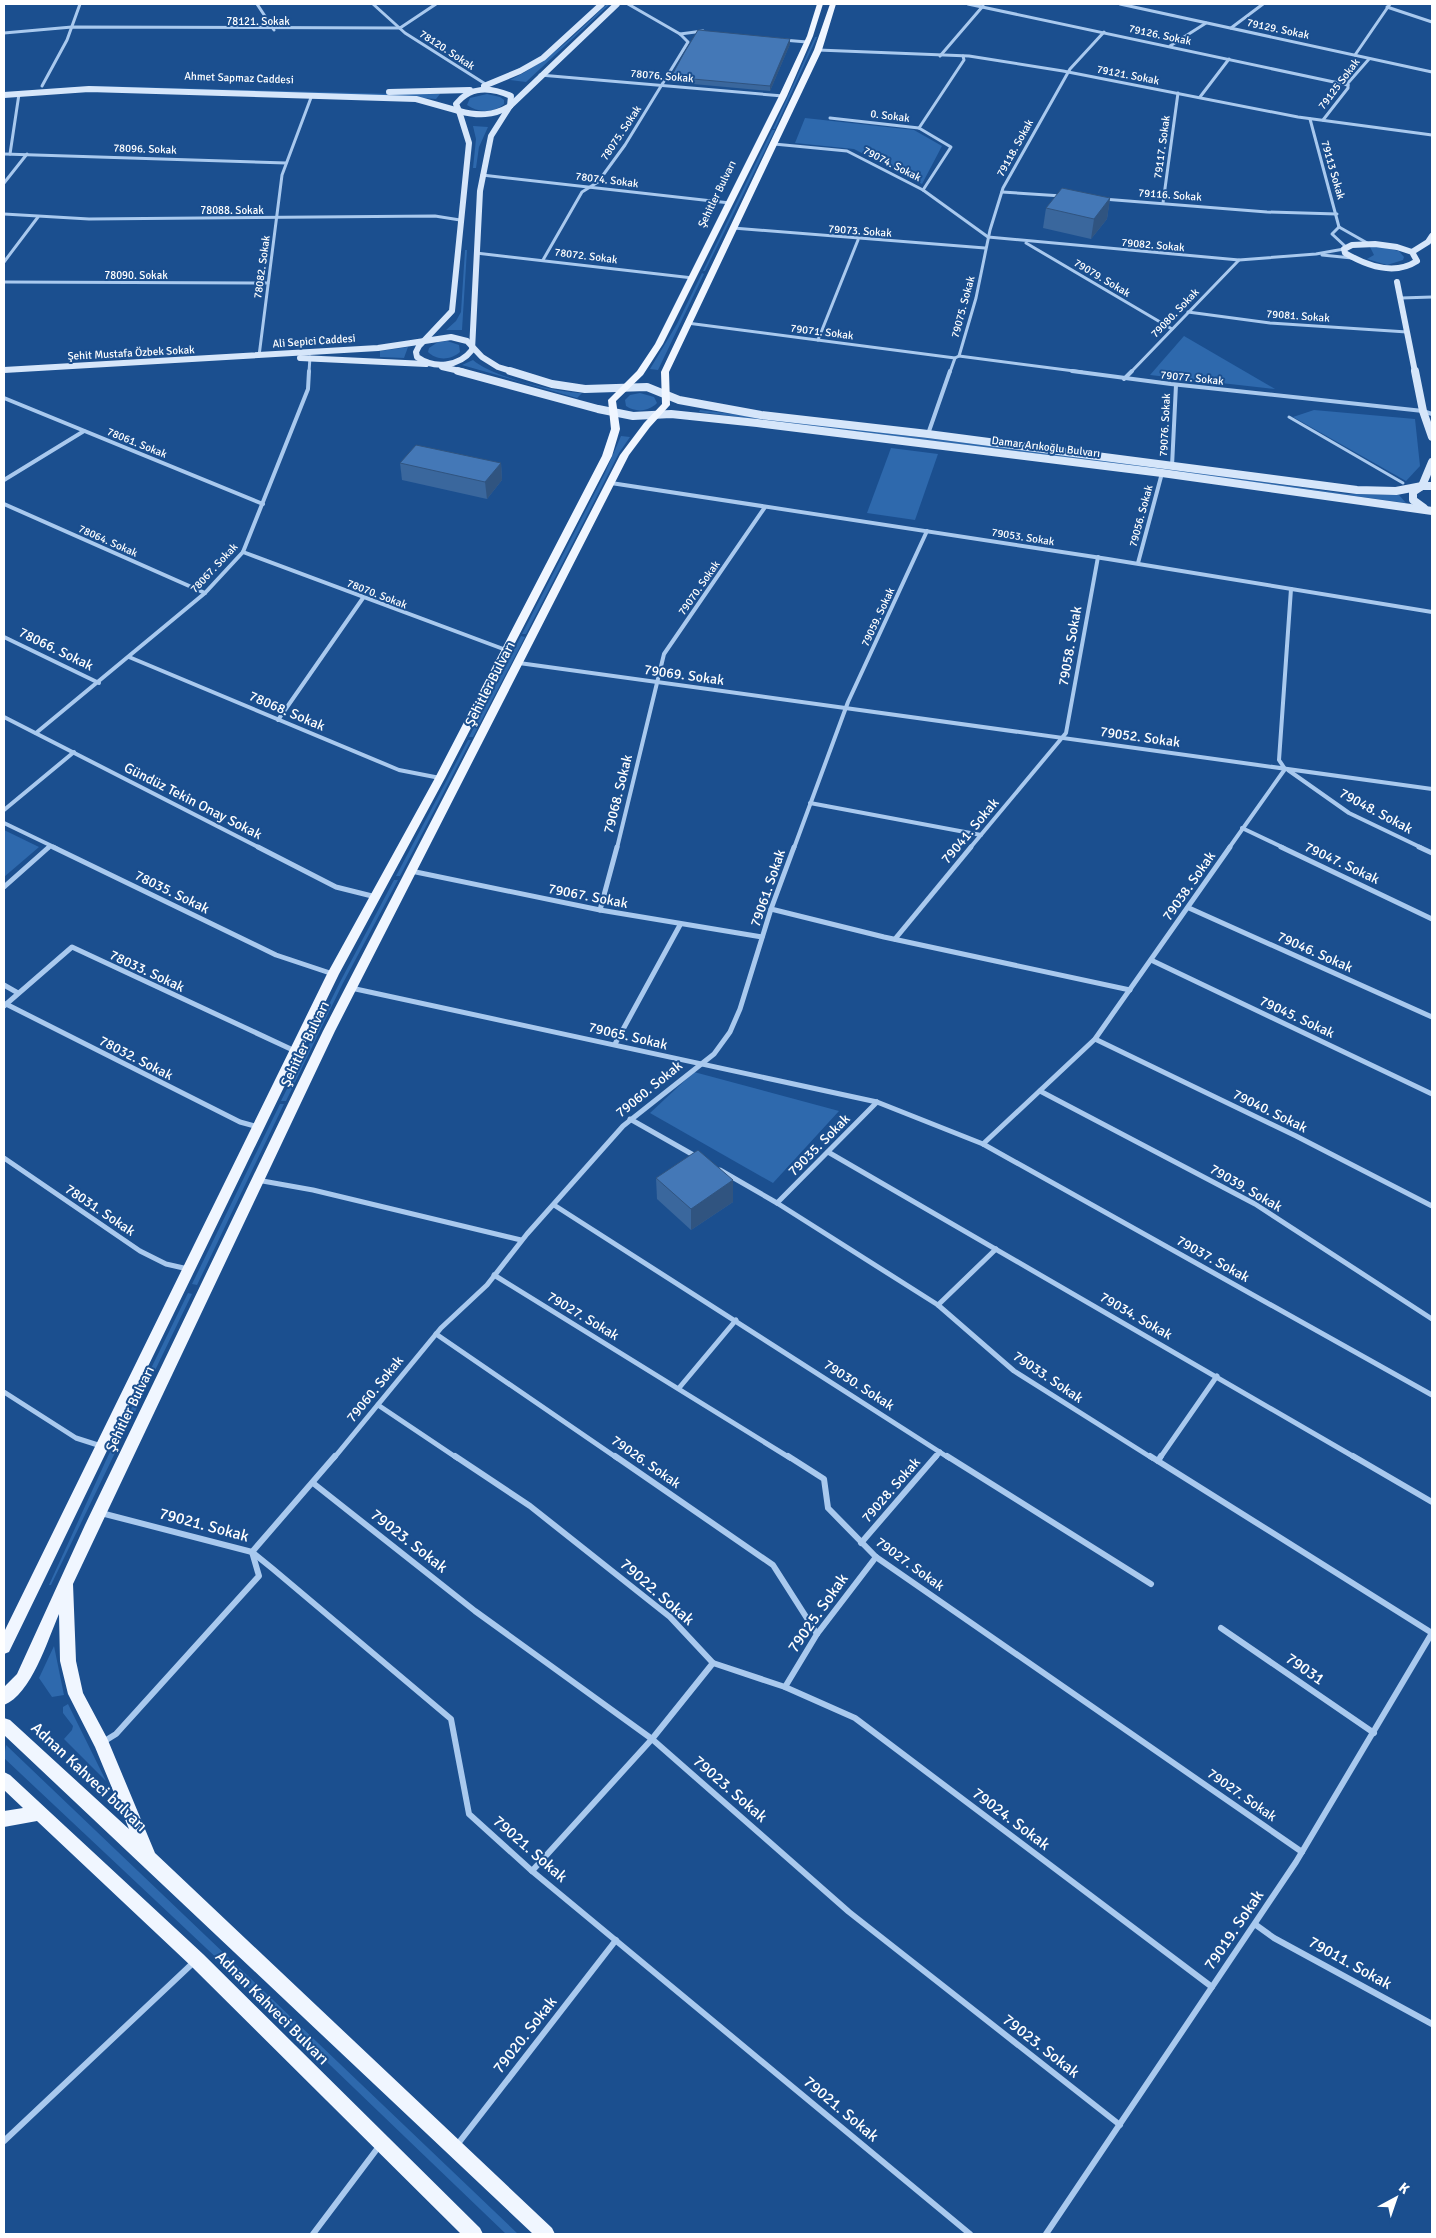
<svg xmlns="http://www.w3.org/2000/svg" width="1436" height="2238" viewBox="0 0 1436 2238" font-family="Signika,sans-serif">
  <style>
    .green { fill: #2e69ad }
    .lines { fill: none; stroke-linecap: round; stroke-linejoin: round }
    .pedestrian { stroke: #a9c9ee; stroke-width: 3 }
    .minor-far3 { stroke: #a9c9ee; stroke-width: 3 }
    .minor-far2 { stroke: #a9c9ee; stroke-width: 4 }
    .minor-far1 { stroke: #a9c9ee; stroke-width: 5 }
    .minor { stroke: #a9c9ee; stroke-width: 6 }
    .secondary-far1 { stroke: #d6e6fa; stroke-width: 6 }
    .secondary { stroke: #d6e6fa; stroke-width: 8 }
    .primary { fill: #f0f6ff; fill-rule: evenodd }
    .wall { fill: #3a679d }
    .shaded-wall { fill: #305480 }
    .building { fill: #4478b7; stroke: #305480 }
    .labels { text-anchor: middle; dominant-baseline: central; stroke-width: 4; stroke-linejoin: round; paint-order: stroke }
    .far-street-label { font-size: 11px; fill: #fff; stroke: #1b4f8f }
    .street-label { font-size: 14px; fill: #fff; stroke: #1b4f8f }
    .near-street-label { font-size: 16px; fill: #fff; stroke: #1b4f8f }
  </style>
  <rect width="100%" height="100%" fill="#1b4f8f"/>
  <g class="green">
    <path d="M607,4H610L526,82L510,80C548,62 577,33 607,4Z"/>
    <polygon points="815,37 817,37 775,129 773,129"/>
    <polygon points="95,86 393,94 440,94 436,99 392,96 94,87 4,92"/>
    <path d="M487,94L500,97L504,100V104C494,113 478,113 467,105L470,98Z"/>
    <polygon points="805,118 914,130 942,146 922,184 854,149 795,143"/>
    <polygon points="473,126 488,127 479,147 476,168 473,168 476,139"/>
    <polygon points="772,130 775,130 705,271 703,271"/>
    <polygon points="1376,246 1399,251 1404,257 1403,260 1387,265 1367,259 1374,255 1370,247"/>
    <polygon points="465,250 467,250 462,330 446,330 456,321 461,312"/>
    <polygon points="702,273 704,274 658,370 650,369 677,324"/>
    <polygon points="1184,336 1275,389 1150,375"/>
    <path d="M447,341L459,345L460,352C451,360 437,361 428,352L429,348L438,342Z"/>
    <polygon points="408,347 404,358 380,357 380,351"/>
    <path d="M473,360C492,377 555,392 582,393L577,398L462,365Z"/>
    <path d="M640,393L654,397L657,403L655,405C646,412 635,412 626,406L625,400L630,395Z"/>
    <polygon points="700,410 1120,462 1348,494 1399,495 1406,503 1120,464 699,412"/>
    <polygon points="1314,410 1415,419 1420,466 1406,481 1293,417"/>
    <polygon points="621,436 630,437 619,453 526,634 522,634 605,473"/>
    <polygon points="891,448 938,454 915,520 867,513"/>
    <polygon points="521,636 525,637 473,737 469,737"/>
    <polygon points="468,740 471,740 400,876 396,876"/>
    <polygon points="4,830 39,847 4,877"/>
    <polygon points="394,880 398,880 343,983 286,1101 281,1101 340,982"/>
    <polygon points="694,1072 839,1111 773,1183 650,1113"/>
    <polygon points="280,1104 284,1104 197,1285 192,1284"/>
    <polygon points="188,1293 192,1294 51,1585 49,1585 108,1456"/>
    <polygon points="54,1646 64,1695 52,1697 39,1678"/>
    <polygon points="68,1704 106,1781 64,1739 72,1730 73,1726 63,1713 63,1707"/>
    <polygon points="6,1745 518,2234 506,2234 304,2040 4,1758"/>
  </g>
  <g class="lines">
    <polyline class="pedestrian" points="1289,417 1403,483"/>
    <g class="minor-far3">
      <polyline points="257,4 274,30"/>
      <polyline points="373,4 405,33 487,85"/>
      <polyline points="968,4 1348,85"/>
      <polyline points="1120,4 1432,72"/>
      <polyline points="1387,7 1432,22"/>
      <polyline points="1231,28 1263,4"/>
      <polyline points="4,33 72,27 400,28 436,4"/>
      <polyline points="680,34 703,31"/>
      <polyline points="783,40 807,42"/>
      <polyline points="1170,46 1206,23"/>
      <polyline points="818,50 969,56 1063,71 1298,117 1432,135"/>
      <polyline points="1355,55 1390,4"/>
      <polyline points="940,56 983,6"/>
      <polyline points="540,75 783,96"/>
      <polyline points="42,86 67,40 80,4"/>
      <polyline points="1200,97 1229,59"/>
      <polyline points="830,118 919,128 951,147 923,190"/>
      <polyline points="1310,119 1339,227"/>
      <polyline points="1323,120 1348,88 1348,83 1369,59"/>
      <polyline points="919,128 964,60 963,56"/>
      <polyline points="774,144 847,151 923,190 988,237 1239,260 1316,254 1344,249"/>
      <polyline points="4,154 286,163"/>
      <polyline points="10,154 19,94"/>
      <polyline points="482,175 730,203"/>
      <polyline points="4,183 27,154"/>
      <polyline points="1002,192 1062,196"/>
      <polyline points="1103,199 1267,212 1337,214"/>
      <polyline points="1163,203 1178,93"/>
      <polyline points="4,214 89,219 435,216 460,220"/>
      <polyline points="1339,227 1369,244"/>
      <polyline points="1339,227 1332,234 1346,247"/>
      <polyline points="733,228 985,248"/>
      <polyline points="1026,243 1172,329"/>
      <polyline points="476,253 693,278"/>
      <polyline points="1322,255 1352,258"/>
      <polyline points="543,260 582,192 598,182 625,145 688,42 680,34 628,4"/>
      <polyline points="4,262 38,217"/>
      <polyline points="4,282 268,283"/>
      <polyline points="1401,298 1432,297"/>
      <polyline points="1188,312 1270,323 1407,332"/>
      <polyline points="687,323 955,358"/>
      <polyline points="818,340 858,240"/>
      <polyline points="259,356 282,175 312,95"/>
      <polyline points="959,356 1082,372"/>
      <polyline points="309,372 310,357"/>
      <polyline points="950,372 955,358 959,356 976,298 990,230 1003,188 1070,69 1104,32"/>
      <polyline points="1131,372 1239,260"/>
    </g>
    <g class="minor-far2">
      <polyline points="1072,371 1171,384 1423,411 1432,414"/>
      <polyline points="1124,379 1132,371"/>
      <polyline points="4,398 263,504"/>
      <polyline points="928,434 950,371"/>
      <polyline points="1172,466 1176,385"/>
      <polyline points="4,480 84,431"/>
      <polyline points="611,483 1108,559 1432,612"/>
      <polyline points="4,504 205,593"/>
      <polyline points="243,552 506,650"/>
      <polyline points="1138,563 1162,473"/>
      <polyline points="4,637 99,683"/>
      <polyline points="129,657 399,770 440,778"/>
      <polyline points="519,663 1432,789"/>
      <polyline points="4,717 260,848"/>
      <polyline points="278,720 363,598"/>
      <polyline points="36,733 205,593 243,552 308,389 309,371"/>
      <polyline points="1288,770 1349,813 1422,848"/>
      <polyline points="810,803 981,835"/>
      <polyline points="4,810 74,752"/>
      <polyline points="4,823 56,848"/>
      <polyline points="1242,828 1284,848"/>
      <polyline points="48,848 50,846"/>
      <polyline points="617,848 664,654 765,507"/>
      <polyline points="794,848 848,702 927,531"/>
      <polyline points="970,848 1066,733 1098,557"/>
      <polyline points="1229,848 1285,769 1279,760 1291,589"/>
    </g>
    <g class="minor-far1">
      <polyline points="53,847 276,955 333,974"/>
      <polyline points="258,847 336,887 376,897"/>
      <polyline points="1281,847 1432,919"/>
      <polyline points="1419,847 1432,853"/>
      <polyline points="411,871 600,910 762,937"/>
      <polyline points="4,887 49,847"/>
      <polyline points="1189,908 1432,1017"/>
      <polyline points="771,909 884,937 1130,990"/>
      <polyline points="600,910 617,847"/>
      <polyline points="895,939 971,847"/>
      <polyline points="1151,960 1432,1094"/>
      <polyline points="4,985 18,993"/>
      <polyline points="351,988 877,1102 983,1144 1432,1395"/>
      <polyline points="6,1004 240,1122 258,1127"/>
      <polyline points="4,1006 72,947 295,1051"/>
      <polyline points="1095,1039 1296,1136 1432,1206"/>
      <polyline points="615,1044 680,925"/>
      <polyline points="1040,1091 1255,1204 1432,1319"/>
      <polyline points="630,1119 697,1157"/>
      <polyline points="983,1144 1095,1039 1230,847"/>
      <polyline points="828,1152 1356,1458"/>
      <polyline points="4,1158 140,1251 166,1264 188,1269"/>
      <polyline points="720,1170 777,1203 938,1305 1014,1371 1152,1458"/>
      <polyline points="257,1180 313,1190 521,1240"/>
      <polyline points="777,1203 877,1102"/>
      <polyline points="554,1205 949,1458"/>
      <polyline points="494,1275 790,1458"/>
      <polyline points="938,1305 996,1249"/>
      <polyline points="436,1334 617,1458"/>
      <polyline points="679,1388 736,1320"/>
      <polyline points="4,1392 76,1438 101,1446"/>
      <polyline points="378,1405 457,1458"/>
      <polyline points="334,1458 441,1328 487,1285 527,1234 623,1126 714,1054 730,1032 740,1009 771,909 794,847"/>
      <polyline points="935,1458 940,1452"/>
      <polyline points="1160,1458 1217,1376"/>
    </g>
    <g class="minor">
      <polyline points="455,1456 530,1506 670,1617 713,1663 652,1739 532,1871"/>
      <polyline points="615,1456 773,1565 817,1634"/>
      <polyline points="788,1456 824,1479 828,1508 876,1557 1302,1852"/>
      <polyline points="947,1456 1151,1584"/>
      <polyline points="1150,1456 1432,1633"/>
      <polyline points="1353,1456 1432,1502"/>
      <polyline points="1158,1461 1161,1456"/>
      <polyline points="313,1483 475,1611 652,1739 849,1912 1120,2125"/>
      <polyline points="101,1513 252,1552 273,1569 451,1719 469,1814 532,1871 970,2234"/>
      <polyline points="861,1543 936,1456"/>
      <polyline points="1221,1628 1374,1733"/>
      <polyline points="713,1663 785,1687 855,1718 1212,1987"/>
      <polyline points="785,1687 817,1634 876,1557"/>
      <polyline points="103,1742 116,1734 259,1576 252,1552 335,1456"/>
      <polyline points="1256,1925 1274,1938 1432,2024"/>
      <polyline points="4,2141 194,1962"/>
      <polyline points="457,2145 616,1940"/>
      <polyline points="313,2234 380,2145"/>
      <polyline points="1046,2234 1296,1862 1432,1633"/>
    </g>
    <g class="secondary-far1">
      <polyline points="484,86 520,71 543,58 602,4"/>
      <polyline points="389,92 470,90"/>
      <polyline points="4,95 89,89 416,99 459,111"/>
      <polyline points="510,106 617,4"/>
      <path d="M459,111C478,116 493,116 510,106"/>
      <path d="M459,111L469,143L452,311L419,346L416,352L417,357C434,369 459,367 472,350L480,191L491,136L510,106"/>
      <path d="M459,111L456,104C470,86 491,87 511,96L510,106"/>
      <path d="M1375,244L1397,247L1412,252L1417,261C1394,276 1367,266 1345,253L1344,249L1352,245Z"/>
      <polyline points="1412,252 1428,242 1432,236"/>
      <polyline points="1397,282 1415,372"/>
      <polyline points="300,358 426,364"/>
      <polyline points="442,367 464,372"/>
      <polyline points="4,370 378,348 451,337 467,341 482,357 498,367 514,372"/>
    </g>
    <g class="secondary">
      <polyline points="458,371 598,409 633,416 671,414 757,423 1162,473 1432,511"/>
      <polyline points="510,371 552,384 585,389 647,387 679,400 761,415 928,434 1357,490 1396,491 1422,486"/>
      <polyline points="1415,371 1423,411 1432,437"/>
      <polyline points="1422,486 1432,462"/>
      <polyline points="1424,508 1413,500 1413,492 1422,486 1432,486"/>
    </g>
    <g class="primary">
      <polygon points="817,4 823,4 813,36 787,96 663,344 643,375 616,401 620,429 612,456 445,778 339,974 9,1652 4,1654 4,1632 327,974 435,778 602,456 611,429 608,400 637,371 655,344 779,96 807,36"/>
      <path d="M830,4H836L822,50L669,372L670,405L650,427L629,455L335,1031L73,1584L76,1661L83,1693L107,1738L155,1853L552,2228L555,2234H533L4,1735V1718L10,1720L129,1829L95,1747L68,1694L60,1661L59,1614C48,1639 31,1695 4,1705V1687L17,1674L85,1525L323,1031L620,455L644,423L662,404L661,372L814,50Z"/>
      <polygon points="4,1772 10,1775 203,1954 480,2228 483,2234 461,2234 191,1966 37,1821 4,1827 4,1811 23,1808 4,1790"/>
    </g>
  </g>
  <g class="wall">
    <polygon points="790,44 770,91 671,82 671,77"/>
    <polygon points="1110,198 1107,219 1091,239 1043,228 1046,208"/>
    <polygon points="400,463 501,463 502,480 487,499 402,480"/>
    <polygon points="656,1178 733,1180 733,1202 691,1230 657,1199"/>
  </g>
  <g class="shaded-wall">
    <polygon points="790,39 790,44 770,91 770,86"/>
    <polygon points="1110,198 1107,219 1091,239 1094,219"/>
    <polygon points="501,463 502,480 487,499 485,482"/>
    <polygon points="733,1180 733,1202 691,1230 691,1209"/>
  </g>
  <g class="building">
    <polygon points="698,30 790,39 770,86 671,77 684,53"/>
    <polygon points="1062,188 1110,198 1094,219 1046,208"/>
    <polygon points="416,445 501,463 485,482 400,463"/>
    <polygon points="698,1150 733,1180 691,1209 656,1178"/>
  </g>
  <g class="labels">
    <g class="far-street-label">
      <text x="258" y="21">78121. Sokak</text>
      <text transform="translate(1278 29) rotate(12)">79129. Sokak</text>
      <text transform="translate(1160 35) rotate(12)">79126. Sokak</text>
      <text transform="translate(447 50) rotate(33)">78120. Sokak</text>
      <text transform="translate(1128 75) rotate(11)">79121. Sokak</text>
      <text transform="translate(662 76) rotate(5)">78076. Sokak</text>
      <text transform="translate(239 78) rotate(2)">Ahmet Sapmaz Caddesi</text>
      <text transform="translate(1339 84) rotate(-53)">79125 Sokak</text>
      <text transform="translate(890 116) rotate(7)">0. Sokak</text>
      <text transform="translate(621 133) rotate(-56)">78075. Sokak</text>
      <text transform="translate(1162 147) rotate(-82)">79117. Sokak</text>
      <text transform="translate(1015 148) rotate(-61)">79118. Sokak</text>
      <text transform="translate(145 149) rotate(2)">78096. Sokak</text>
      <text transform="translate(892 164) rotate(27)">79074. Sokak</text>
      <text transform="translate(1333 170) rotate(74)">79113 Sokak</text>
      <text transform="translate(607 180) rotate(7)">78074. Sokak</text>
      <text transform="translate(717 194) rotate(-64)">Şehitler Bulvarı</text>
      <text transform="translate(1170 195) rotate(4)">79116. Sokak</text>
      <text x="232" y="210">78088. Sokak</text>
      <text transform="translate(860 231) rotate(4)">79073. Sokak</text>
      <text transform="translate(1153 245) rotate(5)">79082. Sokak</text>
      <text transform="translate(586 256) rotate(7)">78072. Sokak</text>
      <text transform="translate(262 267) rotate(-82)">78082. Sokak</text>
      <text x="136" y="275">78090. Sokak</text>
      <text transform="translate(1102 278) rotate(31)">79079. Sokak</text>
      <text transform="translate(963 307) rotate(-75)">79075. Sokak</text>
      <text transform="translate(1175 313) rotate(-46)">79080. Sokak</text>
      <text transform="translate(1298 316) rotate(4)">79081. Sokak</text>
      <text transform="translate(822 332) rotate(7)">79071. Sokak</text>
      <text transform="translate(314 341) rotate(-4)">Ali Sepici Caddesi</text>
      <text transform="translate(131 353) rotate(-3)">Şehit Mustafa Özbek Sokak</text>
      <text transform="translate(1192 378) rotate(6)">79077. Sokak</text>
      <text transform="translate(1165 425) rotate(-87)">79076. Sokak</text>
      <text transform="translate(137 443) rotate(22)">78061. Sokak</text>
      <text transform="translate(1046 447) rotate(7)">Damar Arıkoğlu Bulvarı</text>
      <text transform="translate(1141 516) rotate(-75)">79056. Sokak</text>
      <text transform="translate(1023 537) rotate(9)">79053. Sokak</text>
      <text transform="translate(108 541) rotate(24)">78064. Sokak</text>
      <text transform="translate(214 568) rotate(-47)">78067. Sokak</text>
      <text transform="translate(699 588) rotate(-55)">79070. Sokak</text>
      <text transform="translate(377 594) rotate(21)">78070. Sokak</text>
      <text transform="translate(878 617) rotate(-65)">79059. Sokak</text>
    </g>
    <g class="street-label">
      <text transform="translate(1070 646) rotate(-80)">79058. Sokak</text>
      <text transform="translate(56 649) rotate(26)">78066. Sokak</text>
      <text transform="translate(684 675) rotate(8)">79069. Sokak</text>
      <text transform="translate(490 684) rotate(-63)">Şehitler Bulvarı</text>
      <text transform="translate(287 711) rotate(23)">78068. Sokak</text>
      <text transform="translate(1140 737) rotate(8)">79052. Sokak</text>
      <text transform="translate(618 794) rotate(-76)">79068. Sokak</text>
      <text transform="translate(193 801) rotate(27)">Gündüz Tekin Onay Sokak</text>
      <text transform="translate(1376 811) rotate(28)">79048. Sokak</text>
      <text transform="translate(970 831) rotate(-50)">79041. Sokak</text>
      <text transform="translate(1342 863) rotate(25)">79047. Sokak</text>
      <text transform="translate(1189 886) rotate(-55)">79038. Sokak</text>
      <text transform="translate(768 888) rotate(-71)">79061. Sokak</text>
      <text transform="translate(172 892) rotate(26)">78035. Sokak</text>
      <text transform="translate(588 896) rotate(11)">79067. Sokak</text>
      <text transform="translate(1315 952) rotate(24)">79046. Sokak</text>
      <text transform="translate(147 971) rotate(25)">78033. Sokak</text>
      <text transform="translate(1297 1017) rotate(25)">79045. Sokak</text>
      <text transform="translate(628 1036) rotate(13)">79065. Sokak</text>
      <text transform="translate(305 1044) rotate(-64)">Şehitler Bulvarı</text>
      <text transform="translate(136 1058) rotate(27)">78032. Sokak</text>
      <text transform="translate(649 1089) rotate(-39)">79060. Sokak</text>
      <text transform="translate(1270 1111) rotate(26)">79040. Sokak</text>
      <text transform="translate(819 1145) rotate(-45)">79035. Sokak</text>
      <text transform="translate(1246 1188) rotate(30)">79039. Sokak</text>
      <text transform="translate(100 1210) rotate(34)">78031. Sokak</text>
      <text transform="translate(1213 1259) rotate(29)">79037. Sokak</text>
      <text transform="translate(583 1316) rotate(31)">79027. Sokak</text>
      <text transform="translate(1136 1316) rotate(30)">79034. Sokak</text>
      <text transform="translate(1048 1377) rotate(34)">79033. Sokak</text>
      <text transform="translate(859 1385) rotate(33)">79030. Sokak</text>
      <text transform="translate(375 1389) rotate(-51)">79060. Sokak</text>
      <text transform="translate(130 1409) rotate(-64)">Şehitler Bulvarı</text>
      <text transform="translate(646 1462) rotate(35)">79026. Sokak</text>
      <text transform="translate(891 1490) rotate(-49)">79028. Sokak</text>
      <text transform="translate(910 1564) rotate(36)">79027. Sokak</text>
      <text transform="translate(1242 1795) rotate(35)">79027. Sokak</text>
    </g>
    <g class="near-street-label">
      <text transform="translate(204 1525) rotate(15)">79021. Sokak</text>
      <text transform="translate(409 1541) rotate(38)">79023. Sokak</text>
      <text transform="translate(657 1592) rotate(41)">79022. Sokak</text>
      <text transform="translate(818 1613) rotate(-55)">79025. Sokak</text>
      <text transform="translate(1305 1669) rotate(35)">79031</text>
      <text transform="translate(89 1777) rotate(43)">Adnan Kahveci bulvarı</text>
      <text transform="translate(730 1789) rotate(41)">79023. Sokak</text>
      <text transform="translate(1011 1819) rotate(37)">79024. Sokak</text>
      <text transform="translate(530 1849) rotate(41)">79021. Sokak</text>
      <text transform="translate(1234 1930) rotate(-56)">79019. Sokak</text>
      <text transform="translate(1350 1963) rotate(29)">79011. Sokak</text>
      <text transform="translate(272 2008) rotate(45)">Adnan Kahveci Bulvarı</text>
      <text transform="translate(525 2035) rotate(-52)">79020. Sokak</text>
      <text transform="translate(1041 2046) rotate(38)">79023. Sokak</text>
      <text transform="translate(841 2109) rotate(40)">79021. Sokak</text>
    </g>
  </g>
  <rect width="1436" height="2238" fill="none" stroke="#ffffff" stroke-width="10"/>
  <g transform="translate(1396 2198) rotate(40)" stroke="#1b4f8f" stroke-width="4" paint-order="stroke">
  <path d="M0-4L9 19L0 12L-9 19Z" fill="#ffffff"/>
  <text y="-8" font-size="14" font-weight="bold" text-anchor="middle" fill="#ffffff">K</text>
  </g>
</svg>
